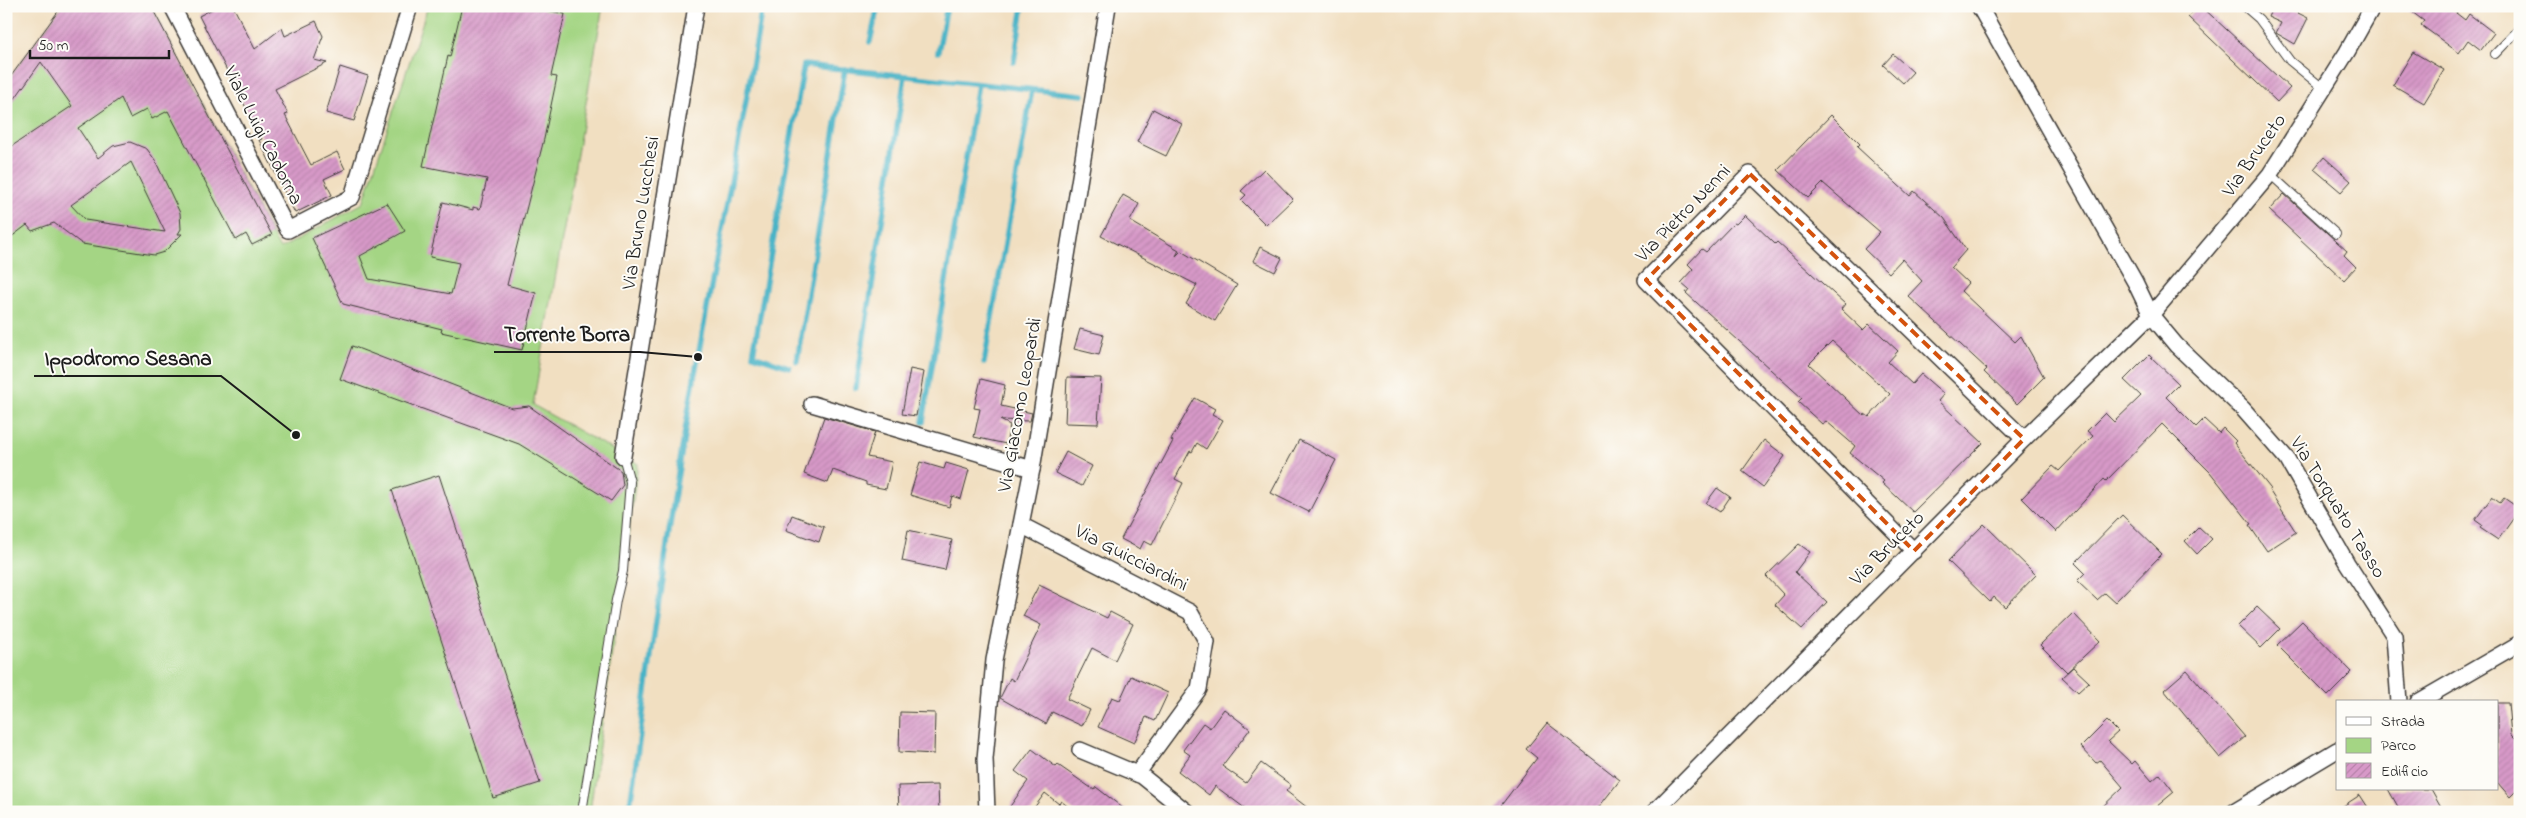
<svg xmlns="http://www.w3.org/2000/svg" width="2526" height="818" viewBox="0 0 2526 818" font-family="'Indie Flower',sans-serif">
  <style>
    .green { fill: #a4d584; stroke: #607850 }
    .lines { fill: none; stroke-linecap: round; stroke-linejoin: round }
    .stream { stroke: #48b3c6; stroke-width: 5.5 }
    .building { fill: url(#building-hatch); fill-rule: evenodd }
    .lane-casing { stroke: #3c3935; stroke-width: 10 }
    .street-casing { stroke: #3c3935; stroke-width: 18 }
    .lane { stroke: #fff; stroke-width: 8 }
    .street { stroke: #fff; stroke-width: 15 }
    .marked { fill: none; stroke: #d4530e; stroke-width: 4; stroke-dasharray: 10 6; stroke-linejoin: round }
    .labels { text-anchor: middle; dominant-baseline: central; stroke-width: 4; stroke-linejoin: round; paint-order: stroke }
    .street-label { font-size: 20px; fill: #1c1c1c; stroke: #fdfcf7 }
    .leader { fill: none; stroke: #1c1c1c; stroke-width: 2 }
    .callout-dot { fill: #1c1c1c; stroke: #fdfcf7; stroke-width: 2 }
    .callout-label { font-size: 21px; text-anchor: middle; font-weight: bold; fill: #1c1c1c; stroke: #fdfcf7; stroke-width: 4; stroke-linejoin: round; paint-order: stroke }
  </style>
  <defs>
    <pattern id="building-hatch" width="6" height="6" patternUnits="userSpaceOnUse" patternTransform="scale(1.25)"><rect width="6" height="6" fill="#d799c8"/><path d="M-1 1l2-2M0 6l6-6M5 7l2-2" fill="none" stroke="#b883ab"/></pattern>
  </defs>
  <rect width="100%" height="100%" fill="#fdfcf7"/>
  <filter id="ink" filterUnits="userSpaceOnUse"><feTurbulence type="fractalNoise" baseFrequency=".02" numOctaves="2"/><feDisplacementMap in="SourceGraphic" scale="10" xChannelSelector="R" yChannelSelector="G"/><feConvolveMatrix kernelMatrix="1 2 1 2 8 2 1 2 1" color-interpolation-filters="sRGB"/></filter>
  <filter id="wash" filterUnits="userSpaceOnUse"><feTurbulence type="fractalNoise" baseFrequency=".0096" numOctaves="4" result="noise"/><feDisplacementMap in="SourceGraphic" scale="20" xChannelSelector="R" yChannelSelector="G"/><feGaussianBlur stdDeviation="1.12" result="paint"/><feColorMatrix in="noise" values="0 0 0 0 0 0 0 0 0 0 0 0 0 0 0 0 0 1.4 0 .05"/><feComposite in="paint" operator="in"/></filter>
  <g filter="url(#wash)">
    <rect width="100%" height="100%" fill="#f1dfc1"/>
    <polygon class="green" points="62,6 151,6 280,249 363,203 428,6 603,6 533,405 638,464 590,812 6,812 6,83"/>
    <g class="lines">
      <g class="stream">
        <polyline points="870,42 878,6"/>
        <polyline points="938,52 947,6"/>
        <polyline points="1014,62 1023,6"/>
        <polyline points="797,361 845,69"/>
        <polyline points="984,363 1032,90"/>
        <polyline points="789,367 753,355 804,65 1083,95"/>
        <polyline points="856,388 905,76"/>
        <polyline points="923,422 978,84"/>
        <path d="M629,812C651,660 670,508 698,357C719,240 744,124 762,6"/>
      </g>
    </g>
    <g id="blocks">
      <g class="building">
        <path d="M62,6H151L272,235L252,245L246,234L236,240L168,111L152,119L147,109L130,118L121,98L78,128L98,158L113,146L130,142L147,149L155,160L180,213L181,229L178,234H182L164,252L154,255L82,244L54,223L32,231L27,225L6,241V150L72,106L41,62L6,111V83ZM131,162L165,232L85,220L71,205Z"/>
        <polygon points="218,6 233,6 255,49 282,28 285,36 316,21 323,36 314,60 327,63 275,89 288,114 285,115 311,165 337,152 345,169 324,179 332,195 295,213 259,140 262,139 199,16"/>
        <polygon points="462,6 528,6 565,14 551,76 557,77 544,139 507,285 536,293 522,350 441,332 442,329 343,304 312,238 387,203 405,231 360,256 369,279 451,294 459,263 430,257 443,202 473,210 473,207 480,209 487,179 423,166 448,56 450,57"/>
        <polygon points="2198,6 2201,6 2290,88 2277,102 2188,17"/>
        <polygon points="2273,6 2284,6 2308,18 2295,44 2276,33 2281,23 2268,17"/>
        <polygon points="2404,6 2447,6 2465,20 2469,14 2494,33 2481,50 2468,40 2459,53 2421,25 2424,21"/>
        <polygon points="2413,52 2444,70 2424,103 2393,85"/>
        <polygon points="1893,54 1913,72 1903,83 1883,65"/>
        <polygon points="340,67 368,76 354,121 326,113"/>
        <polygon points="1153,109 1182,124 1166,156 1137,142"/>
        <polygon points="1831,115 1860,144 1857,147 1910,196 1914,191 1944,218 1966,250 1951,267 1968,283 1961,291 2015,342 2021,336 2044,377 2017,404 1984,372 1987,369 1908,296 1922,281 1902,259 1889,273 1864,249 1880,232 1823,183 1808,198 1778,170"/>
        <polygon points="2324,157 2351,181 2341,192 2314,169"/>
        <polygon points="1264,169 1293,199 1266,225 1241,200 1246,195 1241,191"/>
        <polygon points="2284,194 2347,251 2344,255 2356,267 2344,280 2269,210"/>
        <polygon points="1123,195 1139,204 1130,221 1179,250 1176,256 1181,251 1237,285 1215,321 1186,304 1197,285 1101,236"/>
        <path d="M1745,215L1775,244L1777,242L1845,304L1841,309L1863,330L1869,324L1898,351L1888,362L1912,384L1921,374L1944,394L1938,401L1983,443L1913,512L1882,483L1884,481L1850,453L1855,446L1826,421L1822,424L1798,402L1802,398L1686,293L1689,289L1681,282L1693,269L1688,264L1702,249L1706,252L1734,223L1736,224ZM1832,341L1890,394L1869,417L1865,414L1864,416L1809,364Z"/>
        <polygon points="1260,247 1282,258 1275,272 1253,261"/>
        <polygon points="1080,329 1104,335 1099,355 1074,349"/>
        <polygon points="352,346 512,408 529,406 621,471 623,485 611,501 519,444 340,379"/>
        <polygon points="2149,355 2179,384 2166,397 2196,427 2204,419 2219,433 2223,428 2236,441 2234,443 2270,488 2269,490 2296,532 2267,551 2249,525 2251,524 2210,472 2162,424 2106,481 2104,479 2056,532 2022,498 2053,466 2059,471 2093,436 2087,431 2105,413 2114,422 2141,396 2124,380"/>
        <polygon points="910,369 924,372 916,416 902,414"/>
        <polygon points="1067,377 1101,378 1098,424 1065,423"/>
        <polygon points="981,379 1005,385 1001,406 1032,413 1030,421 1000,420 1010,425 1006,444 974,437 980,409 974,408"/>
        <polygon points="1195,398 1215,409 1212,414 1223,420 1206,449 1197,443 1192,452 1190,451 1175,479 1183,483 1152,545 1144,541 1140,549 1121,539 1173,441 1171,440"/>
        <polygon points="824,417 875,432 867,457 892,462 886,489 866,485 866,482 833,470 828,483 804,474"/>
        <polygon points="1299,440 1336,460 1309,512 1271,493"/>
        <polygon points="1764,440 1785,456 1763,487 1742,471"/>
        <polygon points="1066,452 1092,466 1082,486 1055,473"/>
        <polygon points="920,462 944,469 946,463 969,470 961,499 952,496 949,507 910,495"/>
        <polygon points="439,475 540,783 493,798 392,490"/>
        <polygon points="1717,488 1730,497 1720,512 1706,503"/>
        <polygon points="2492,497 2500,503 2504,498 2520,509 2498,540 2480,528 2482,525 2475,520"/>
        <polygon points="792,515 824,527 819,542 786,530"/>
        <polygon points="2122,515 2162,554 2115,602 2105,593 2097,600 2077,581 2085,573 2075,563"/>
        <polygon points="1984,524 2036,575 2005,607 1994,597 1990,602 1948,561"/>
        <polygon points="2199,527 2212,539 2197,554 2185,541"/>
        <polygon points="908,530 952,540 945,570 902,561"/>
        <polygon points="1799,544 1810,552 1795,572 1827,602 1802,629 1775,605 1784,595 1766,576"/>
        <polygon points="1039,585 1107,618 1110,612 1133,624 1115,660 1092,648 1067,699 1090,710 1082,726 1052,712 1046,724 1000,698 1010,678 1014,681 1041,625 1023,616"/>
        <polygon points="2257,607 2280,629 2261,648 2238,626"/>
        <polygon points="2073,613 2100,641 2067,672 2040,645"/>
        <polygon points="2302,621 2352,672 2328,696 2277,645"/>
        <polygon points="2073,667 2089,682 2078,692 2062,677"/>
        <polygon points="2187,670 2245,737 2220,758 2164,690"/>
        <polygon points="1131,676 1168,693 1155,721 1146,717 1134,743 1098,727 1112,697 1120,700"/>
        <polygon points="2497,703 2508,703 2511,735 2520,744 2520,787 2510,797 2497,782"/>
        <polygon points="1224,709 1250,729 1222,766 1246,783 1261,763 1291,785 1286,791 1313,812 1250,812 1215,786 1209,795 1178,771 1190,755 1183,750 1203,723 1210,728"/>
        <polygon points="900,712 935,713 934,754 899,752"/>
        <polygon points="2107,721 2118,732 2108,741 2132,764 2135,761 2152,781 2160,774 2174,792 2150,812 2097,812 2123,787 2100,760 2096,763 2081,747"/>
        <polygon points="1547,723 1620,780 1595,812 1496,812 1537,758 1526,749"/>
        <polygon points="1032,749 1056,767 1058,765 1094,790 1096,787 1128,812 1075,812 1061,801 1059,804 1045,793 1031,812 1006,812 1028,781 1015,771"/>
        <polygon points="938,785 939,812 899,812 898,786"/>
        <polygon points="2388,789 2431,789 2444,812 2401,812"/>
        <polygon points="2360,795 2371,812 2334,812"/>
      </g>
    </g>
  </g>
  <g filter="url(#ink)">
    <use href="#blocks" fill-opacity="0" stroke="#3c3935" stroke-width="1"/>
    <g class="lines">
      <g class="lane-casing">
        <g id="lane">
          <polyline points="2244,6 2259,19 2290,61 2324,89"/>
          <polyline points="2495,54 2520,28"/>
          <polyline points="2270,174 2336,234"/>
          <polyline points="582,812 616,600 623,571 630,482 623,456"/>
        </g>
      </g>
      <g class="street-casing">
        <g id="street">
          <polyline points="172,6 288,230 352,197 410,6"/>
          <polyline points="1979,6 2135,282 2151,315 2176,345 2243,409 2287,459 2347,563 2394,636 2399,702"/>
          <polyline points="812,404 1032,469"/>
          <polyline points="623,456 696,6"/>
          <polyline points="1021,525 1190,612 1207,642 1199,689 1137,774"/>
          <polyline points="1914,551 1646,280 1750,174 2024,439"/>
          <polyline points="2418,702 2520,643"/>
          <polyline points="1080,750 1142,776 1187,812"/>
          <polyline points="987,812 985,759 994,660 1032,469 1108,6"/>
          <polyline points="1654,812 2024,439 2151,315 2270,174 2347,52 2373,6"/>
          <polyline points="2234,812 2337,750"/>
        </g>
      </g>
      <use href="#lane" class="lane"/>
      <use href="#street" class="street"/>
    </g>
  </g>
  <path class="marked" d="M1750,174L2024,439L1914,551L1646,280Z"/>
  <g class="labels">
    <g class="street-label">
      <text transform="translate(262 136) rotate(63)">Viale Luigi Cadorna</text>
      <text transform="translate(2255 156) rotate(-55)">Via Bruceto</text>
      <text transform="translate(642 213) rotate(-81)">Via Bruno Lucchesi</text>
      <text transform="translate(1684 214) rotate(-46)">Via Pietro Nenni</text>
      <text transform="translate(1021 405) rotate(-80)">Via Giacomo Leopardi</text>
      <text transform="translate(2337 508) rotate(58)">Via Torquato Tasso</text>
      <text transform="translate(1888 549) rotate(-45)">Via Bruceto</text>
      <text transform="translate(1131 559) rotate(27)">Via Guicciardini</text>
    </g>
  </g>
  <path class="leader" d="M698 357L640 352H494M296 435L221 376H34"/>
  <g class="callout-dot">
    <circle cx="698" cy="357" r="5"/>
    <circle cx="296" cy="435" r="5"/>
  </g>
  <g class="callout-label">
    <text x="567" y="341">Torrente Borra</text>
    <text x="128" y="365">Ippodromo Sesana</text>
  </g>
  <rect width="2526" height="818" fill="none" stroke="#fdfcf7" stroke-width="25"/>
  <rect x="2336" y="700" width="162" height="90" fill="#fdfcf7" stroke="#a3a29f"/>
  <rect x="2346" y="717" width="25" height="8" fill="#ffffff" stroke="#a3a29f"/>
  <text x="2381" y="726" font-size="15" fill="#1c1c1c">Strada</text>
  <rect x="2346" y="738" width="25" height="15" fill="#a4d584" stroke="#a3a29f"/>
  <text x="2381" y="750" font-size="15" fill="#1c1c1c">Parco</text>
  <rect x="2346" y="763" width="25" height="15" fill="url(#building-hatch)" stroke="#a3a29f"/>
  <text x="2381" y="776" font-size="15" fill="#1c1c1c">Edificio</text>
  <path d="M30 50v8h139v-8" fill="none" stroke="#1c1c1c" stroke-width="2.5"/>
  <text x="38" y="50" font-size="15" fill="#1c1c1c" stroke="#fdfcf7" stroke-width="4" paint-order="stroke">50 m</text>
</svg>
